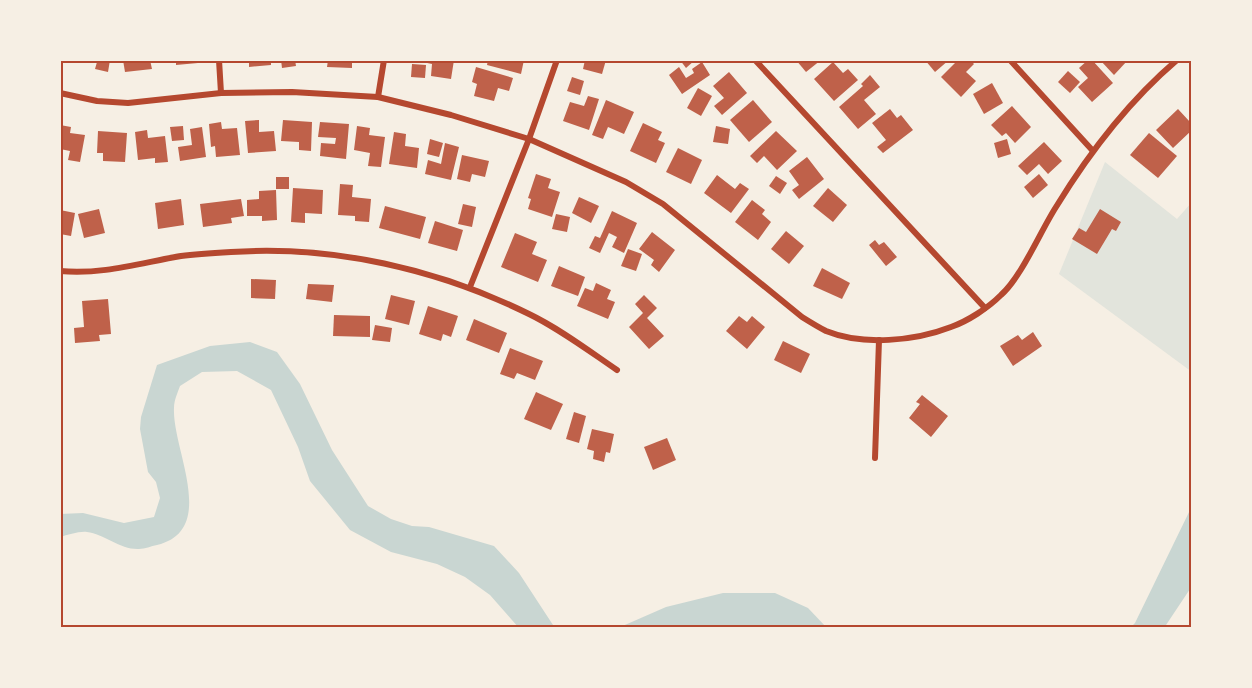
<svg xmlns="http://www.w3.org/2000/svg" width="1252" height="688" viewBox="0 0 1252 688" font-family="'Exo 2',sans-serif">
  <style>
    .green { fill: #e2e4dc }
    .water { fill: #c9d6d2 }
    .building { fill: #bf614a }
    .lines { fill: none; stroke-linecap: round; stroke-linejoin: round }
    .minor { stroke: #b5482f; stroke-width: 6 }
    .neatline { fill: none; stroke: #b5482f; stroke-width: 2 }
  </style>
  <rect width="100%" height="100%" fill="#f6efe4"/>
  <polygon class="green" points="1105,162 1177,219 1192,202 1192,372 1059,274"/>
  <g class="water">
    <path d="M250,342L277,352L300,384L332,450L368,506L391,519L412,526L429,527L494,546L519,573L553,625L562,628H519L490,595L465,577L437,564L391,552L350,530L310,481L298,447L271,390L237,371L202,372L180,386C178,392 174,400 174,408C172,449 219,530 157,545C151,546 145,549 139,549C121,550 104,534 87,532C79,531 68,535 60,537V514L83,513L124,523L154,517L160,498L156,482L148,472L140,429L141,417L157,365L210,346Z"/>
    <polygon points="1192,506 1192,586 1164,628 1130,628 1135,623"/>
    <polygon points="723,593 775,593 808,608 827,628 618,628 666,607"/>
  </g>
  <g class="building">
    <polygon points="93,60 110,60 108,72 95,69 97,62"/>
    <polygon points="123,60 150,60 152,69 125,72"/>
    <polygon points="176,60 198,60 198,63 176,65"/>
    <polygon points="249,60 271,60 271,65 249,67"/>
    <polygon points="281,60 295,60 296,66 282,68"/>
    <polygon points="328,60 352,60 352,68 327,67"/>
    <polygon points="413,60 454,60 451,79 431,76 432,64"/>
    <polygon points="488,60 524,60 521,74 487,65"/>
    <polygon points="585,60 606,60 602,74 583,69"/>
    <polygon points="680,60 695,60 686,68"/>
    <polygon points="796,60 821,60 806,72"/>
    <polygon points="925,60 949,60 935,72"/>
    <polygon points="958,60 970,60 974,64 966,72 976,81 961,97 941,77"/>
    <polygon points="1088,60 1092,60 1113,83 1092,102 1078,87 1088,78 1079,68"/>
    <polygon points="1100,60 1128,60 1114,75"/>
    <polygon points="702,62 710,75 682,94 669,75 679,67 686,78 694,73 692,69"/>
    <polygon points="833,62 843,73 848,69 858,80 834,101 814,79"/>
    <polygon points="412,64 426,65 425,78 411,77"/>
    <polygon points="476,67 513,78 509,91 498,88 494,101 474,96 477,84 472,82"/>
    <polygon points="1068,71 1080,82 1070,93 1058,82"/>
    <polygon points="729,72 747,93 722,115 714,106 724,98 713,86"/>
    <polygon points="870,75 880,87 864,100 876,114 858,129 839,107 863,86 861,84"/>
    <polygon points="572,77 584,81 580,95 567,91"/>
    <polygon points="992,83 1003,103 984,114 973,94"/>
    <polygon points="698,88 712,96 701,116 687,108"/>
    <polygon points="588,96 599,99 589,130 563,121 570,102 584,106"/>
    <polygon points="606,100 634,112 624,134 608,127 603,139 592,135"/>
    <polygon points="753,100 772,122 749,142 730,120"/>
    <polygon points="1012,106 1031,127 1015,143 1006,133 1002,136 991,125"/>
    <polygon points="890,109 897,118 901,115 913,130 883,153 877,147 886,140 872,123"/>
    <polygon points="1178,109 1190,122 1192,120 1192,130 1173,148 1156,130"/>
    <polygon points="259,120 259,132 274,131 276,151 248,153 245,121"/>
    <polygon points="283,120 312,122 311,151 299,150 299,142 281,141"/>
    <polygon points="221,122 222,129 237,128 240,155 216,157 215,146 211,147 209,124"/>
    <polygon points="320,122 349,124 346,159 320,156 321,143 335,144 336,138 318,137"/>
    <polygon points="643,123 662,132 658,140 665,143 656,163 630,151"/>
    <polygon points="60,125 71,127 70,133 85,135 80,162 68,160 70,151 60,149"/>
    <polygon points="183,126 184,140 172,141 170,127"/>
    <polygon points="357,126 370,128 369,135 385,137 381,167 368,166 370,153 354,150"/>
    <polygon points="716,126 730,129 728,144 713,142"/>
    <polygon points="202,127 206,157 180,161 178,147 192,145 190,129"/>
    <polygon points="147,130 148,138 165,136 168,162 155,163 155,158 138,160 135,132"/>
    <polygon points="98,131 127,133 125,162 103,161 103,153 97,153"/>
    <polygon points="776,131 797,151 777,170 764,156 757,163 750,156"/>
    <polygon points="394,132 406,134 405,146 419,148 417,168 389,164"/>
    <polygon points="1149,133 1177,156 1158,178 1130,155"/>
    <polygon points="430,139 443,143 439,157 427,154"/>
    <polygon points="1007,139 1011,154 998,158 994,143"/>
    <polygon points="1044,142 1062,161 1048,174 1039,164 1027,175 1018,166"/>
    <polygon points="445,143 459,147 451,180 425,174 428,160 441,164"/>
    <polygon points="678,148 702,160 691,184 666,172"/>
    <polygon points="462,155 489,161 485,177 472,174 470,182 457,179"/>
    <polygon points="807,157 824,179 799,199 792,190 799,185 789,171"/>
    <polygon points="536,174 551,179 548,188 560,192 552,217 528,209 531,199 528,198"/>
    <polygon points="1039,174 1048,185 1033,198 1024,187"/>
    <polygon points="717,175 735,189 740,183 749,189 731,213 704,193"/>
    <polygon points="776,176 787,183 780,194 769,186"/>
    <rect x="276" y="177" width="13" height="12"/>
    <polygon points="340,184 353,185 352,197 371,199 369,222 355,221 355,216 338,215"/>
    <polygon points="293,188 323,190 322,214 305,213 305,223 291,222"/>
    <polygon points="828,188 847,205 833,222 813,206"/>
    <polygon points="276,190 277,220 262,221 262,216 247,216 247,200 259,199 259,191"/>
    <polygon points="579,197 599,206 591,223 572,213"/>
    <polygon points="181,199 184,225 158,229 155,203"/>
    <polygon points="241,199 244,216 231,218 232,223 203,227 200,204"/>
    <polygon points="752,200 765,210 762,214 771,222 758,240 735,222"/>
    <polygon points="463,204 476,207 472,227 458,224"/>
    <polygon points="385,206 426,217 420,239 379,228"/>
    <polygon points="99,209 105,233 84,238 78,214"/>
    <polygon points="1100,209 1121,222 1116,231 1112,229 1097,254 1072,239 1079,228 1086,232"/>
    <polygon points="60,210 75,213 71,236 60,234"/>
    <polygon points="612,211 637,223 624,253 612,247 617,237 609,233 600,253 589,248 595,236 600,238"/>
    <polygon points="556,214 570,217 567,232 552,229"/>
    <polygon points="435,221 463,230 457,251 428,243"/>
    <polygon points="786,231 804,246 789,264 771,249"/>
    <polygon points="652,232 675,250 659,272 651,265 654,260 639,249"/>
    <polygon points="515,233 537,242 532,254 547,260 538,282 501,267"/>
    <polygon points="875,240 879,245 884,242 897,257 886,266 869,245"/>
    <polygon points="628,249 642,254 636,271 621,266"/>
    <polygon points="559,266 585,277 578,296 551,286"/>
    <polygon points="822,268 850,283 842,299 813,286"/>
    <polygon points="251,279 276,280 275,299 251,298"/>
    <polygon points="596,283 611,290 607,299 615,302 608,319 577,306 585,288 593,291"/>
    <polygon points="308,284 334,285 332,302 306,299"/>
    <polygon points="391,295 415,301 409,325 385,319"/>
    <polygon points="644,295 657,308 647,318 664,336 649,349 629,327 643,313 635,304"/>
    <polygon points="108,299 111,334 99,335 100,341 75,343 74,328 84,327 82,301"/>
    <polygon points="428,306 458,316 451,337 443,334 441,341 419,334"/>
    <polygon points="334,315 370,316 370,337 333,336"/>
    <polygon points="739,316 747,322 752,316 765,327 747,349 726,331"/>
    <polygon points="474,319 507,333 499,353 466,340"/>
    <polygon points="375,325 392,328 390,342 372,340"/>
    <polygon points="1033,332 1042,346 1013,366 1000,346 1018,335 1022,340"/>
    <polygon points="783,341 810,354 801,373 774,360"/>
    <polygon points="510,348 543,361 535,380 517,373 514,379 500,374"/>
    <polygon points="536,392 563,404 551,430 524,419"/>
    <polygon points="922,395 948,416 931,437 909,418 920,404 916,402"/>
    <polygon points="574,412 586,416 579,443 566,439"/>
    <polygon points="592,429 614,434 610,453 606,452 604,462 593,459 594,451 587,449"/>
    <polygon points="667,438 676,460 653,470 644,447"/>
  </g>
  <g class="lines">
    <g class="minor">
      <polyline points="219,60 221,93"/>
      <polyline points="755,60 985,308"/>
      <polyline points="1010,60 1093,151"/>
      <path d="M60,93L97,101L128,103L221,93L292,92L378,97L451,115L529,139L626,182L663,204L802,317C810,322 818,327 826,331C863,346 915,341 951,327C968,321 988,308 1001,295C1022,276 1040,232 1056,207C1089,153 1129,101 1177,60"/>
      <polyline points="378,97 384,60"/>
      <path d="M60,271C102,275 140,263 181,256C197,254 214,253 231,252C333,245 438,269 529,314C560,329 589,351 617,370"/>
      <polyline points="470,287 529,139 557,60"/>
      <polyline points="875,458 879,340"/>
    </g>
  </g>
  <rect width="1252" height="688" fill="none" stroke="#f6efe4" stroke-width="123"/>
  <rect x="62" y="62" width="1128" height="564" class="neatline"/>
</svg>
